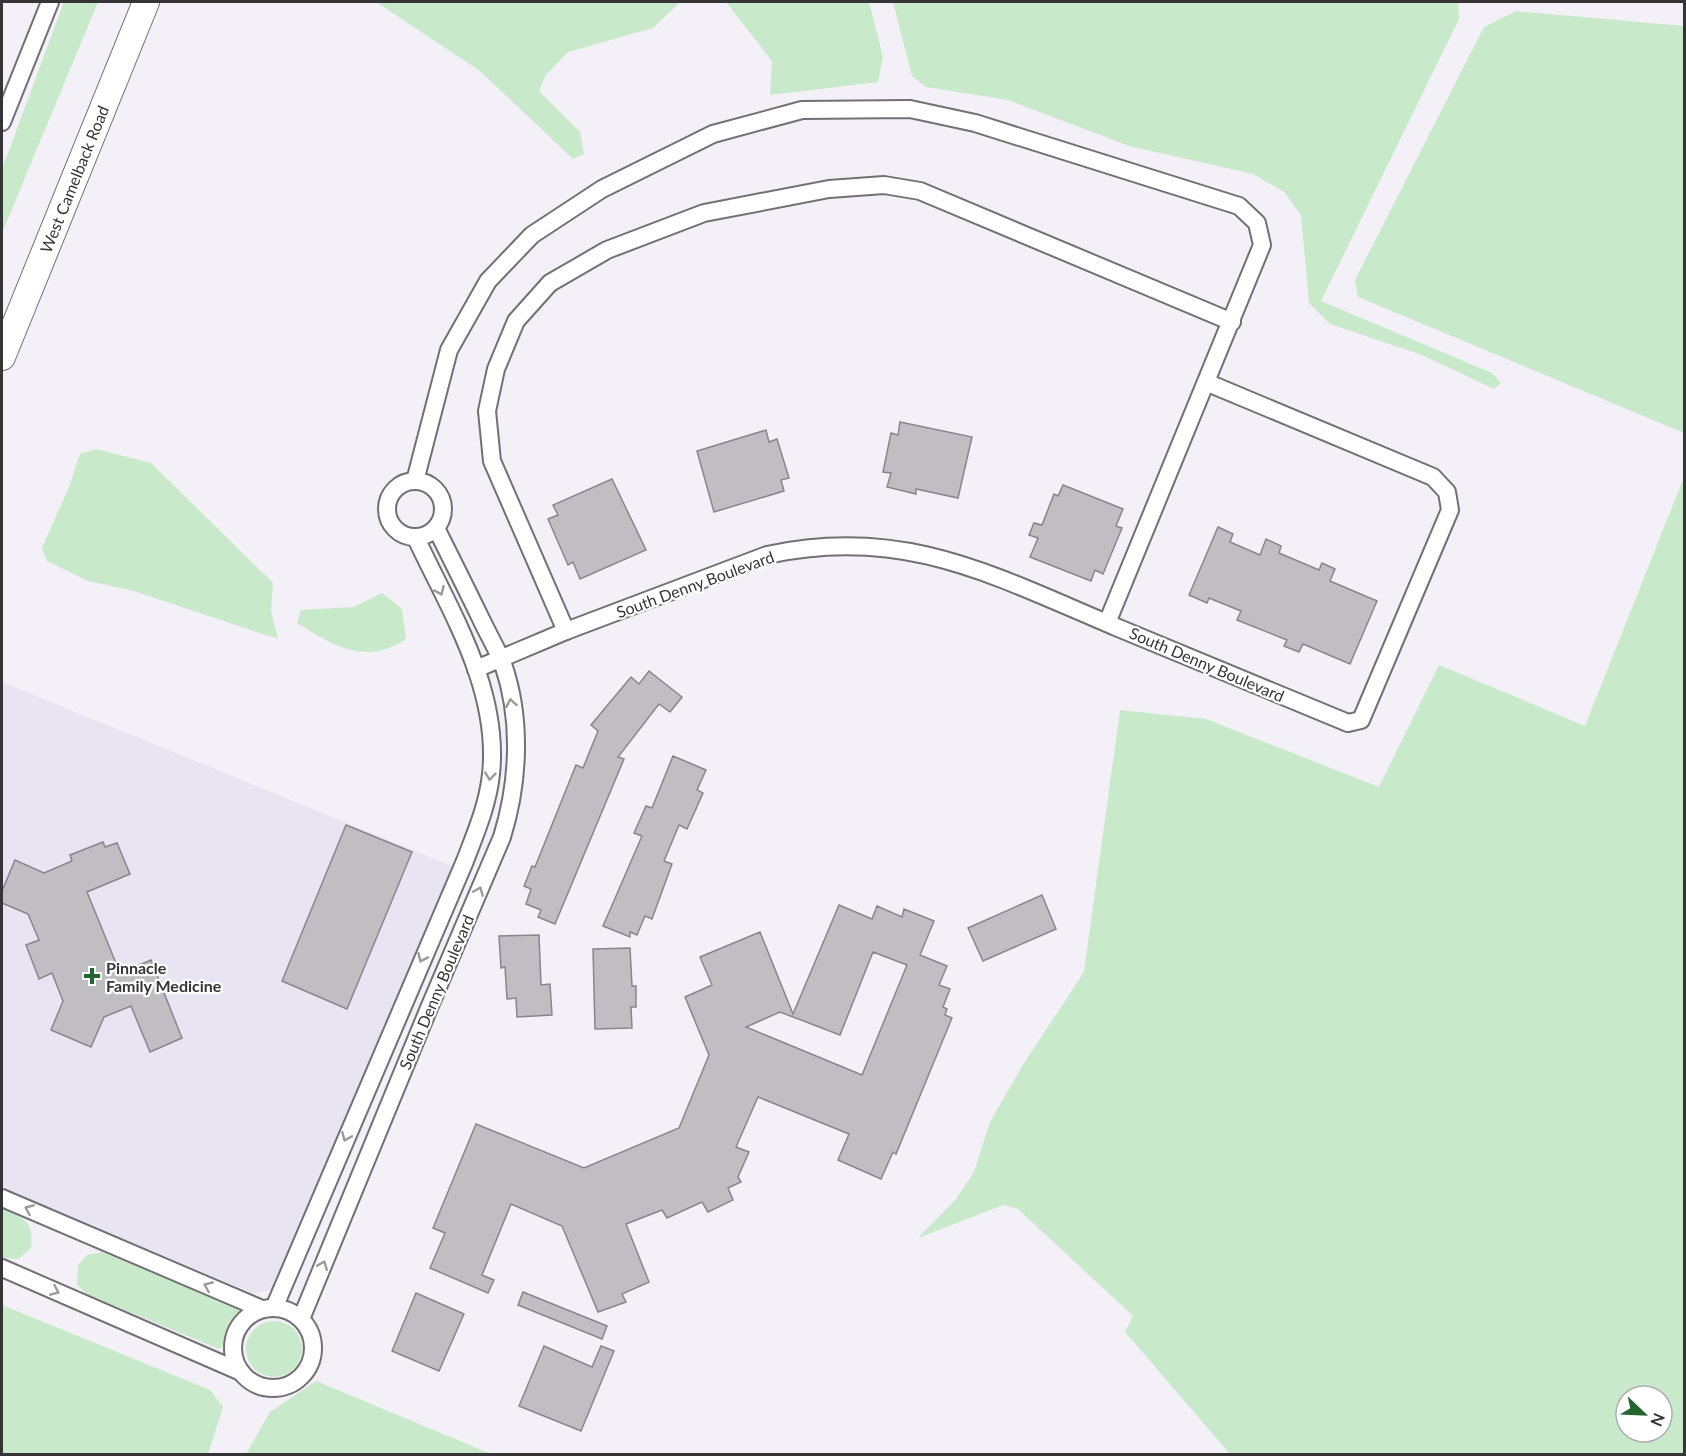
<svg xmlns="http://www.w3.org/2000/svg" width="1686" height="1456" viewBox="0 0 1686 1456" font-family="Lato,sans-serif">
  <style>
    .built { fill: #e8e4f1 }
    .green { fill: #c8e9ca; fill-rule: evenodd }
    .building { fill: #c0bec3; stroke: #88868c; stroke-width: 1.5; fill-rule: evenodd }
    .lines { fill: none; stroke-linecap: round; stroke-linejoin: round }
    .minor-casing { stroke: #727075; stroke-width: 20 }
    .primary-casing { stroke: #727075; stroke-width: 28 }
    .minor { stroke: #fff; stroke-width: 16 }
    .primary { stroke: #fff; stroke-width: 26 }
    .oneway { stroke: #9a9a9a }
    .poi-dot { fill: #23652f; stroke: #fff; stroke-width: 2 }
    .labels { text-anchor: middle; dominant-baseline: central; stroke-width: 4.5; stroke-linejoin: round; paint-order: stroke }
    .street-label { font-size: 16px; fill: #353436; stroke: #fff }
    .poi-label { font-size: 16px; font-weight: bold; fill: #353436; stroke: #fff; text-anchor: start }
  </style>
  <rect width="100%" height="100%" fill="#f3f1f7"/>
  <polygon class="built" points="2,682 452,866 275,1287 268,1291 253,1293 2,1189"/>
  <g class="green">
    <polygon points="64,2 98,2 2,233 2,169"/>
    <polygon points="376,2 680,2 653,28 568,52 545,76 539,91 580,132 584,154 573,159 480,71"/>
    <polygon points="726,2 869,2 883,57 878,82 770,95 772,61"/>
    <polygon points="893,2 1458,2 1459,19 1321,301 1492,373 1501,383 1494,389 1422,355 1330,324 1309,303 1301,215 1284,192 1253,174 1129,146 1008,100 926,87 912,76"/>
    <polygon points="1516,11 1684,26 1684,433 1358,297 1355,280 1484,27"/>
    <polygon points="96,449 151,463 273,583 271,611 278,639 134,591 88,581 47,561 42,548 69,487 80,454"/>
    <path d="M1684,477V1454H1230L1125,1332L1133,1316L1018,1209L1003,1205L918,1238L956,1199L974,1172L990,1122L1024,1063L1084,972L1120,710L1206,719L1379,787L1439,665L1585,726ZM1626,1396H1662V1432H1626Z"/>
    <path d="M382,593L402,609L406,639C365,666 334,646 297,623L301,610L354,607Z"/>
    <path d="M2,1208C24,1218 34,1221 31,1248L18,1259L2,1258Z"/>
    <polygon points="102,1252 237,1308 240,1312 230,1323 223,1346 219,1349 86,1294 77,1284 78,1265 87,1255"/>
    <polygon points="2,1305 210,1390 223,1407 208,1454 2,1454"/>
    <circle cx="274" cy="1349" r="28"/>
    <polygon points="316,1381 491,1454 246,1454 270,1412"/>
  </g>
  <g class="building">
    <polygon points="900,422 972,437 958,498 916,489 916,494 887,487 891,473 883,472 891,433 898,435"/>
    <polygon points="766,430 769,442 777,439 789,478 781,480 784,491 714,512 697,451"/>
    <polygon points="612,479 646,550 580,579 573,562 568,565 548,519 558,515 553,505"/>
    <polygon points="1063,485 1123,509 1116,526 1122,528 1103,574 1095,570 1091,581 1030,557 1038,538 1029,535 1034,523 1042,525 1054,494 1058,496"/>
    <polygon points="1218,527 1233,534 1230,542 1260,555 1266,539 1281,546 1279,553 1319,570 1322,563 1335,569 1330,581 1377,601 1350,664 1303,644 1299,652 1284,646 1287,640 1237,620 1241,611 1209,598 1207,603 1189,595"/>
    <polygon points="649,671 682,697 670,712 659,704 618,757 624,759 555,924 538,917 541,910 526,904 531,889 524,886 532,866 535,867 576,765 583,768 598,731 591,725 631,677 639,684"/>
    <polygon points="673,756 706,770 697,790 703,793 687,829 679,825 664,861 672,864 652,919 645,916 637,935 630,932 630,937 603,926 642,836 634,833 646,806 652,808"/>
    <polygon points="346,825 412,852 347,1009 282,981"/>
    <polygon points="103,842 105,847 117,843 130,874 87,892 120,973 151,960 182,1038 150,1052 131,1006 104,1017 91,1047 51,1030 63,1001 52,973 39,979 26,945 39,940 28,914 2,903 2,891 15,860 44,873 72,861 70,855"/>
    <polygon points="1042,895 1056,929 983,961 968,928"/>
    <path d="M839,905L872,919L877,906L902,917L904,909L934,921L920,955L947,966L939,985L950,989L943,1007L947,1009L945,1015L952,1018L896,1154L893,1152L881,1179L838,1160L849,1134L758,1097L736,1147L749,1152L738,1177L741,1182L728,1188L733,1200L708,1212L702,1202L667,1218L662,1210L626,1224L649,1282L622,1294L626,1302L598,1312L562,1226L511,1204L482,1275L494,1280L488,1293L430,1268L445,1233L433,1228L476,1124L584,1168L679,1128L709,1055L685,997L712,985L700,957L760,932L793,1014ZM873,952L907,965L862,1075L746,1027L780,1012L840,1035Z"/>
    <polygon points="539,935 541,985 550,984 552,1015 517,1017 516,998 507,999 505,967 501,968 499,936"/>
    <polygon points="630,948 632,986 636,986 636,1007 631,1007 632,1028 595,1029 593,949"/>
    <polygon points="523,1292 607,1326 602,1339 518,1305"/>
    <polygon points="416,1293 464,1314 439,1371 392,1351"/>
    <polygon points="544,1346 592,1367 601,1346 614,1351 581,1431 519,1406"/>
  </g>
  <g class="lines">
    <g class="minor-casing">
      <g id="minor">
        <polyline points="2,122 50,2"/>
        <circle cx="415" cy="509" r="28"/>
        <polyline points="415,481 449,350 488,281 532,235 602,189 713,134 802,110 910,109 975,123 1239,206 1257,223 1262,245 1107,623"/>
        <polyline points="566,631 492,461 487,411 496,369 516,321 550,283 607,250 704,213 829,189 884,185 920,191 1232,322"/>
        <path d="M476,669L566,631L767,555C904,525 994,576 1116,627C1193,659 1270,691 1348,723L1361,720L1450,510L1447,492L1433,477L1208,383"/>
        <polyline points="2,1198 262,1309"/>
        <polyline points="2,1268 241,1372"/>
        <path d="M274,1308L465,861C476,832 488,804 491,774C500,689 450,611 416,538"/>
        <circle cx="273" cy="1348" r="40"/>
        <path d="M301,1319L429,1008L502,837C519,782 522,719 503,664C497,649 488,634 481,619C466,588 451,558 436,528"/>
      </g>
    </g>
    <g class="primary-casing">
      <polyline id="primary" points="2,357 146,2"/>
    </g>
    <use href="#minor" class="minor"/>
    <use href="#primary" class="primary"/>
  </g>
  <defs><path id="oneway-chevron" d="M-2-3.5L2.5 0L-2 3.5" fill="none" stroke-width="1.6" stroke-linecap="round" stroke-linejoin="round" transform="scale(1.5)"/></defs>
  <g class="oneway">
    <use href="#oneway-chevron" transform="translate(440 591) rotate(66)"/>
    <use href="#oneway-chevron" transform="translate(511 703) rotate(-100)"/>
    <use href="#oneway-chevron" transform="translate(490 776) rotate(96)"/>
    <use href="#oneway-chevron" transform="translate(479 891) rotate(-67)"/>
    <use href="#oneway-chevron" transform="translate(422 958) rotate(114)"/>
    <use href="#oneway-chevron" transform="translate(346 1137) rotate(113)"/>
    <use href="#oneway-chevron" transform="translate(29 1209) rotate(-157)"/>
    <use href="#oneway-chevron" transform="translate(323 1265) rotate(-68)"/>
    <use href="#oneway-chevron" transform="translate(208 1286) rotate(-157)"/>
    <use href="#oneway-chevron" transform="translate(55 1291) rotate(23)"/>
  </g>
  <path class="poi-dot" d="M89 967h6v6h6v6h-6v6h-6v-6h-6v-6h6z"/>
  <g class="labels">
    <g class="street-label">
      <text transform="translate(74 179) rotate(-68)">West Camelback Road</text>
      <text transform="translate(695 584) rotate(-20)">South Denny Boulevard</text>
      <text transform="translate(1207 664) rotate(23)">South Denny Boulevard</text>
      <text transform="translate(436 992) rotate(-67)">South Denny Boulevard</text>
    </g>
    <g class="poi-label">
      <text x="106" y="967">Pinnacle<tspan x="106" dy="18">Family Medicine</tspan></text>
    </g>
  </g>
  <rect width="1686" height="1456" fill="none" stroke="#353436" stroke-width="6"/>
  <g transform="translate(1644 1414) rotate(113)"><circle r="28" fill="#ffffff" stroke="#aeaeaf" stroke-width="1.5"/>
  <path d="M0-4.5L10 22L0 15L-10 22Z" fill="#23652f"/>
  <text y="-9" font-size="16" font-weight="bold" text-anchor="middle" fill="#353436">N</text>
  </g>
</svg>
